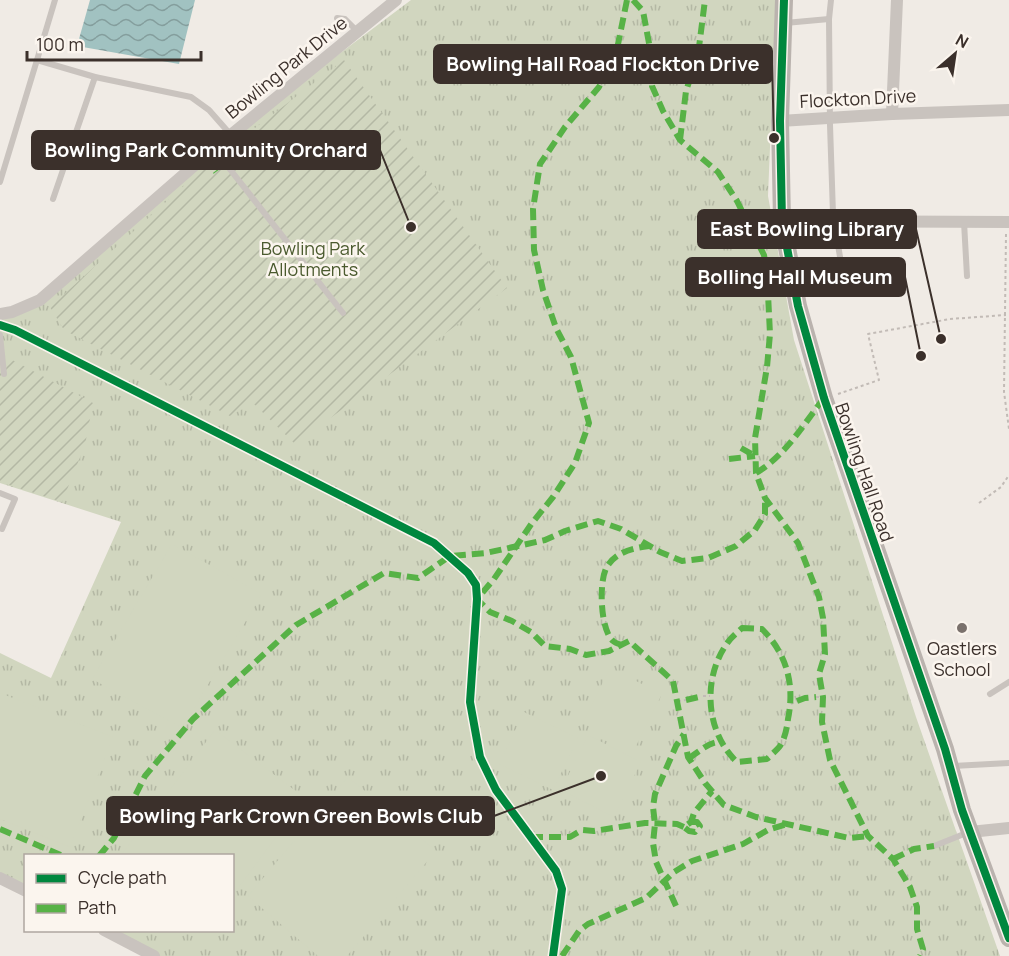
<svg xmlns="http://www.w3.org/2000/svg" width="1009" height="956" viewBox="0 0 1009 956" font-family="Manrope,sans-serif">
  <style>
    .grass { fill: url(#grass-tufts) }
    .garden { fill: url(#garden-furrows) }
    .pitch { fill: #d1d6bf }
    .water { fill: url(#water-waves) }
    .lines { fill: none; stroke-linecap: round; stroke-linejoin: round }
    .path { stroke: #c2bbb6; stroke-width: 2; stroke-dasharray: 3 3; stroke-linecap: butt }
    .lane { stroke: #c9c3be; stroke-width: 6 }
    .street { stroke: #c9c3be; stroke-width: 12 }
    .secondary { stroke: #bab3ae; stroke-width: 18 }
    .quiet { stroke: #57b246; stroke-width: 6; stroke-dasharray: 12 6; stroke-linecap: butt }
    .cycleway-casing { stroke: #fbf5ee; stroke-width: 11 }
    .cycleway { stroke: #00873e; stroke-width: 8 }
    .poi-dot { fill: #7a716c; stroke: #fbf5ee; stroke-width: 2 }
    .labels { text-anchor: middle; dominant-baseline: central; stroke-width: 5; stroke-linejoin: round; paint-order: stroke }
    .street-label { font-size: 18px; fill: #3b302b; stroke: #fbf5ee }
    .park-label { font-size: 18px; fill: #4a5a2e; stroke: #fbf5ee }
    .poi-label { font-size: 18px; fill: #3b302b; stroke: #fbf5ee }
    .leader { fill: none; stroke: #3b302b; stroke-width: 2 }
    .callout-dot { fill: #3b302b; stroke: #fbf5ee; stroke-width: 2 }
    .callout { fill: #3b302b; stroke: #3b302b; stroke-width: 2 }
    .callout-label { font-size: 20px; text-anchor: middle; font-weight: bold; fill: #fff }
  </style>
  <defs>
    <pattern id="grass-tufts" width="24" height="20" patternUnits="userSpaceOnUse" patternTransform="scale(1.5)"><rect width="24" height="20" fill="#d1d6bf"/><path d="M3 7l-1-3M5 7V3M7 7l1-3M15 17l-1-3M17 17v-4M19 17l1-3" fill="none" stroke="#b4b8a4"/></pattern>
    <pattern id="garden-furrows" width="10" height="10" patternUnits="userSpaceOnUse" patternTransform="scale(1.5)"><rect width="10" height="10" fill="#d1d6bf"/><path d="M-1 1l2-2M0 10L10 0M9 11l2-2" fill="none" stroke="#b4b8a4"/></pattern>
    <pattern id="water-waves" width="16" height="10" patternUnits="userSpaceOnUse" patternTransform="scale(1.5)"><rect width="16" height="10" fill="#a1c2c1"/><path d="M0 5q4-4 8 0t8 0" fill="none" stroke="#849e9d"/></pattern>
  </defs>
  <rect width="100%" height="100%" fill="#f0ebe5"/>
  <polygon class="grass" points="411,0 776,0 768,196 794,340 916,717 1000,956 154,956 104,931 232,930 232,856 26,856 25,891 0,878 0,653 51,678 121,522 0,483 0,314 40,300 231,135"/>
  <g class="garden">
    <polygon points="344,60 507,288 295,444 253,403 230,416 64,330 50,307 209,163"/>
    <polygon points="3,355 93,403 85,445 62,502 0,482 0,356"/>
  </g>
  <g class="pitch">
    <polygon points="172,544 262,594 182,728 92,679"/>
    <polygon points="610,668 662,694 635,748 583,722"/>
    <polygon points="0,693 113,737 70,847 0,819"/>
    <polygon points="524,712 578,738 553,790 499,764"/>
    <polygon points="215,730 305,798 233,895 232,856 121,855"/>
    <polygon points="588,735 641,762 614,817 561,790"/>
    <polygon points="348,777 436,851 347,956 318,956 248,896"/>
  </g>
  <polygon class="water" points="90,0 195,0 179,64 77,46"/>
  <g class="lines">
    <g class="path">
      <polyline points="1006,234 1004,392 1009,429"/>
      <polyline points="838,394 879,380 868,334 950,319 1006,315"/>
      <polyline points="979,503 1001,487 1009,475"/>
      <polyline points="703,696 710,696"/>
      <polyline points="816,697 823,697"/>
      <polyline points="678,701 686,700"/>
      <polyline points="791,704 797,701"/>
    </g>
    <g class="lane">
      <polyline points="55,0 37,60 95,77 191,97 209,110 231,135"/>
      <polyline points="831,0 829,19 830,125 833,214 841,263"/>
      <polyline points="337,18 345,19 357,31"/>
      <polyline points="785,23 829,19"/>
      <polyline points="214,149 343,313"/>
      <polyline points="0,182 37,60"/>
      <polyline points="53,199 95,77"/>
      <polyline points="964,222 967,276"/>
      <polyline points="0,335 4,374"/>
      <polyline points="0,493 15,499 2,529"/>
      <polyline points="990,694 1009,682"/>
      <polyline points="953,766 1009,763"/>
      <polyline points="934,846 969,832"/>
    </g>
    <g class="street">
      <polyline points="892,114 897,0"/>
      <polyline points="780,121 892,114 1009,110"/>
      <polyline points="782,221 1009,222"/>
      <polyline points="0,314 12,312 40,300 204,157 396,0"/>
      <polyline points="970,832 1009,828"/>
      <polyline points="0,878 26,891"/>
      <polyline points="104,930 154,956"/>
    </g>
    <polyline class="secondary" points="784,0 780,121 782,221 798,306 824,398 945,749 962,810 1009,938"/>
    <g class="quiet">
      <polyline points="627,0 616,54 599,87 565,127 540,164 533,209 534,250 543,290 556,328 571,357 589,423 575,463 553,497 532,523 494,579 477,599 490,612 512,621 531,632 545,646 570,649 586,655 609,651 629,641 673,681 688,757 705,783 724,805 756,817 849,838 868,836"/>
      <polyline points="633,0 643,11 651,54 652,86 663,111 680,140 718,172 737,201 764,255 767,274 770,334 767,367 755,438 756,473 765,498 798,543 819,597 823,618 825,654 819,674 823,697 822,722 830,760 868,836 893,859 910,887 917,907 917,929 923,949 920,956"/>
      <polyline points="680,140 686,91 698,55 705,0"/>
      <polyline points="204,157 216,172"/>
      <polyline points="741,448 755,456"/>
      <polyline points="729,459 755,456"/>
      <path d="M756,473C786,455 803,425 824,398"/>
      <path d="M742,628L762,629C787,654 795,685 788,719C787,728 785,738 780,746C777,750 771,755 767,759L737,762C706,733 702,680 726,645C730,638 737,633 742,628Z"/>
      <path d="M622,645C619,644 615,643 613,641C600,630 598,578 608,565C618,551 634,548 649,546"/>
      <polyline points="686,700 703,696"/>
      <polyline points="797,701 805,698 816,697"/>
      <path d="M689,758C699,752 710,741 721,742"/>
      <polyline points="691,822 697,822 700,826 695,832 689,831 684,827 691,822 694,813 712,791"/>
      <polyline points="0,829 63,856"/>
      <polyline points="531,837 570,837 582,830 594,831 645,823 677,824 684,827"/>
      <polyline points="99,856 114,838 145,776 193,719 296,625 384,573 418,578 450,556 486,553 545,540 565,531 598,521 621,529 660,552 682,561 708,558 736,546 755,530 765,514 765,498"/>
      <polyline points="893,859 914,849 934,846"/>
      <polyline points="676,906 656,862 653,843 655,824 653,807 655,794 676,746 684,734"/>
      <polyline points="562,956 579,931 588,924 646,898 674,872 692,861 743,844 768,830 787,824"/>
    </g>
    <g class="cycleway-casing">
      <g id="cycleway">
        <polyline points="784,0 780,121 782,221 798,306 824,398 945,749 962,810 1009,938"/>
        <polyline points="0,325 15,330 434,543 468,573 476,585 477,599 470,702 480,757 496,790 556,871 562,889 553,956"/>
      </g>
    </g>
    <use href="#cycleway" class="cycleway"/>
  </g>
  <circle class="poi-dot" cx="962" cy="628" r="6"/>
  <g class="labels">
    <g class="street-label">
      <text transform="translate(286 67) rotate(-39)">Bowling Park Drive</text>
      <text transform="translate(858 98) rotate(-3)">Flockton Drive</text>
      <text transform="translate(865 472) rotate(71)">Bowling Hall Road</text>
    </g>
    <g class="park-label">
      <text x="313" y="248">Bowling Park<tspan x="313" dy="21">Allotments</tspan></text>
    </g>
    <g class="poi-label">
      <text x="962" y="648">Oastlers<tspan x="962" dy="21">School</tspan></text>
    </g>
  </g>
  <path class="leader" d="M774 138L772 64M411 227L380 150M941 339L916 229M921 356L905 277M601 776L494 816"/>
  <g class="callout-dot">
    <circle cx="774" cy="138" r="6"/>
    <circle cx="411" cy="227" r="6"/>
    <circle cx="941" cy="339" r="6"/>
    <circle cx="921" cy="356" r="6"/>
    <circle cx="601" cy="776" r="6"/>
  </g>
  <g class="callout">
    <rect x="434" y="45" width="338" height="38" rx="6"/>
    <rect x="32" y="131" width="348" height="38" rx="6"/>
    <rect x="698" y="210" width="218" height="38" rx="6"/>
    <rect x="686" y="258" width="219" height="38" rx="6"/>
    <rect x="107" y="797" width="387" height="38" rx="6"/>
  </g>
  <g class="callout-label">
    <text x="603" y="71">Bowling Hall Road Flockton Drive</text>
    <text x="206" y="157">Bowling Park Community Orchard</text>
    <text x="807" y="236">East Bowling Library</text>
    <text x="795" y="284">Bolling Hall Museum</text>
    <text x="301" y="823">Bowling Park Crown Green Bowls Club</text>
  </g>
  <rect x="24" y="854" width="210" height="78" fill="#fbf5ee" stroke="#aea6a0" stroke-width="1.5"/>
  <rect x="36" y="874" width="30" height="9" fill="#00873e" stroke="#aea6a0" stroke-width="1.5"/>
  <text x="78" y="884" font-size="18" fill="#3b302b">Cycle path</text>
  <rect x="36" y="904" width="30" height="9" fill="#57b246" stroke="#aea6a0" stroke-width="1.5"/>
  <text x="78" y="914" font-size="18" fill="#3b302b">Path</text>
  <g transform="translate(955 54) rotate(29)" stroke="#fbf5ee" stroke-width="4.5" paint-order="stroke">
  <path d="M0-4.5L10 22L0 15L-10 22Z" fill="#3b302b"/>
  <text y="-9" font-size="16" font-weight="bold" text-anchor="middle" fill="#3b302b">N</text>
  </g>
  <path d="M27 51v9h174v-9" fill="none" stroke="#3b302b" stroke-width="3"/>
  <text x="36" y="51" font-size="18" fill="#3b302b" stroke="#fbf5ee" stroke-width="4.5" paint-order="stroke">100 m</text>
</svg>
